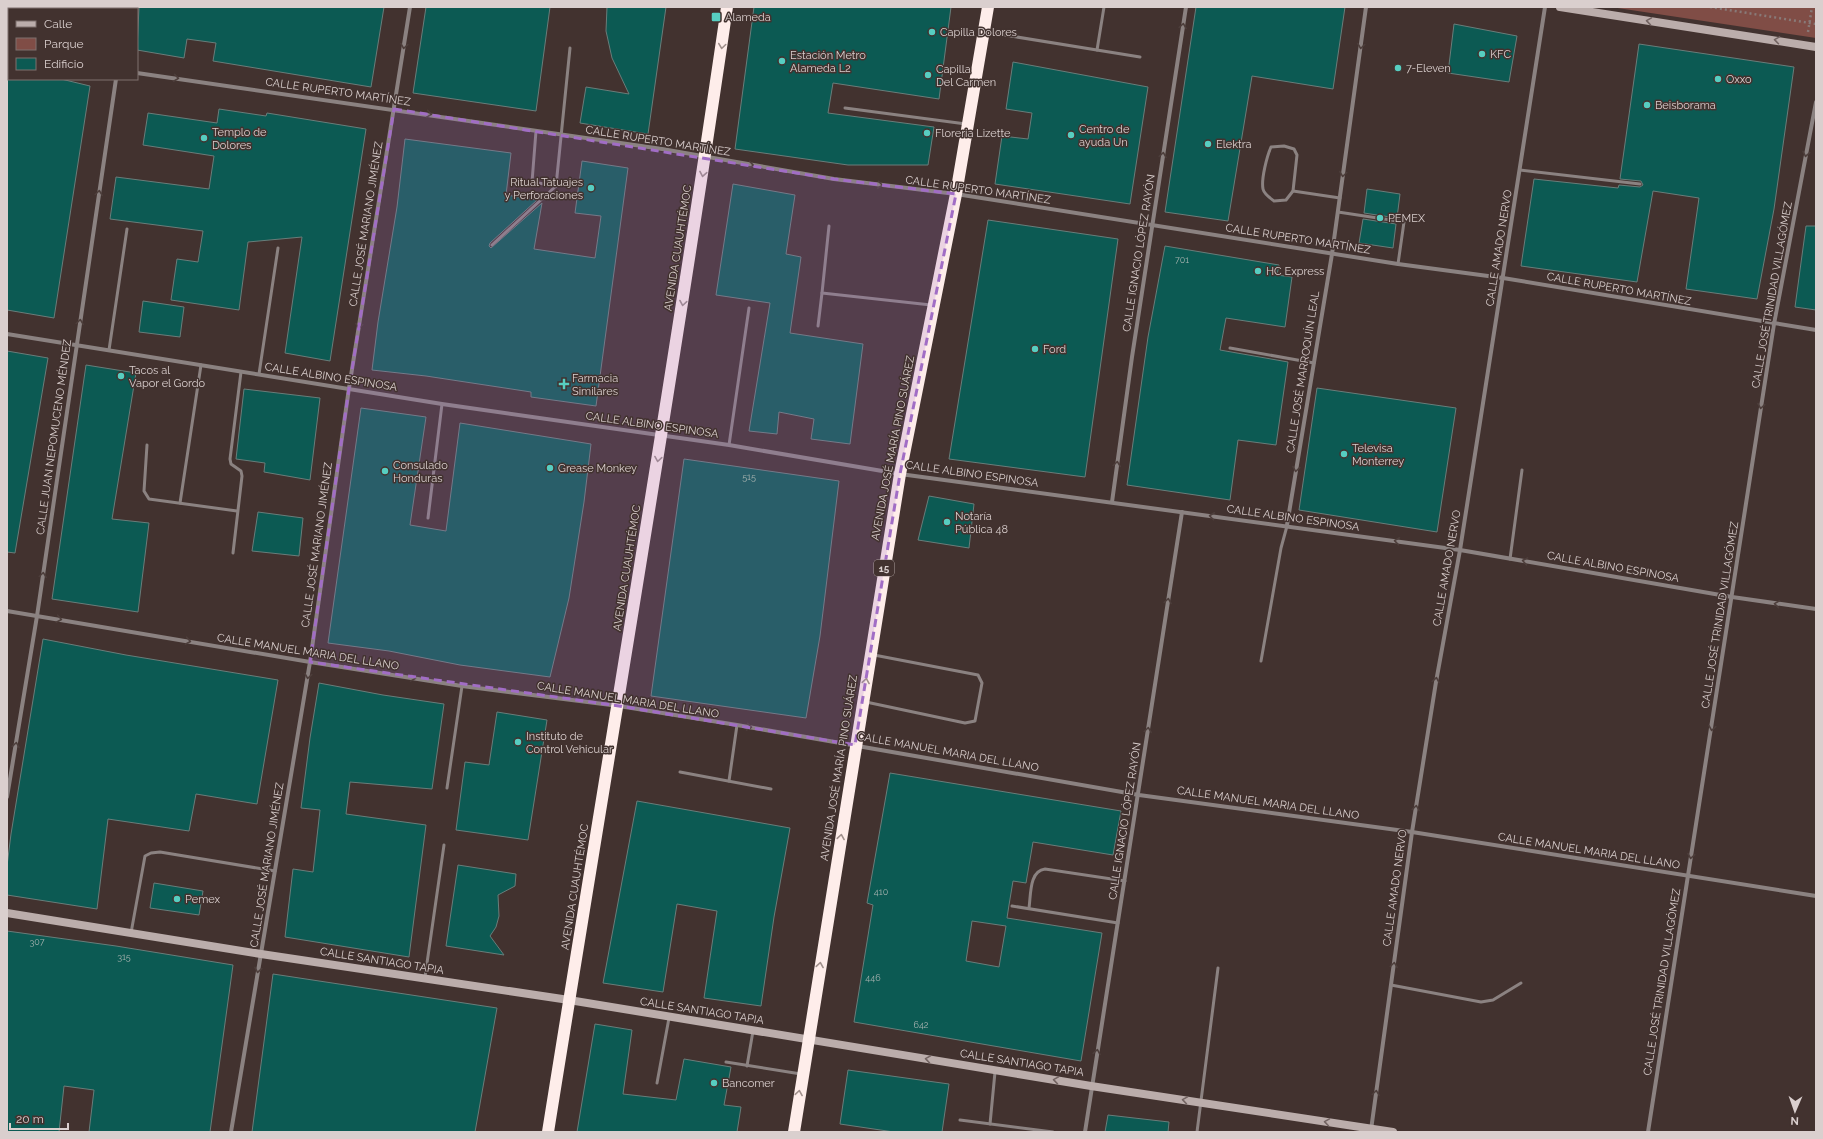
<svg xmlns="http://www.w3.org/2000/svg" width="1823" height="1139" viewBox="0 0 1823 1139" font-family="Raleway,sans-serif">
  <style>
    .green { fill: #804d46 }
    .building { fill: #0c5a53; stroke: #697d7a; fill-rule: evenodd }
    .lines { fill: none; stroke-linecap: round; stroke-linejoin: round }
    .path { stroke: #887a78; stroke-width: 2.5; stroke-dasharray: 2 3; stroke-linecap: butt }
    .lane { stroke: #8b8281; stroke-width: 3 }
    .street { stroke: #8b8281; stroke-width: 4 }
    .secondary { stroke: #bbadab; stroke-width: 8 }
    .highway { stroke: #feedea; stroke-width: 12 }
    .oneway { stroke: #726361 }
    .oneway2 { stroke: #4d3e3b }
    .oneway3 { stroke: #a0908c }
    .marked { fill: #a16dc5; fill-opacity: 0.2; stroke: #a16dc5; stroke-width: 3; stroke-dasharray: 8 5; stroke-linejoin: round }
    .poi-dot { fill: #57cec1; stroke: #42322f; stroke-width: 1.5 }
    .labels { text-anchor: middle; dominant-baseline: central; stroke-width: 3; stroke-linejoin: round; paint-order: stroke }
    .number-label { font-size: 9px; fill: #a6b2af }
    .shield { fill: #42322f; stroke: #aca09e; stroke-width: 1 }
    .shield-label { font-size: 10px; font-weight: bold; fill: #dacfce }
    .poi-label { font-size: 11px; fill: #dacfce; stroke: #42322f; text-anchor: start }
    .street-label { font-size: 11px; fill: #dacfce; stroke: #42322f }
  </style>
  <rect width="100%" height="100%" fill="#42322f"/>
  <polygon class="green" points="1611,7 1816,7 1816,38"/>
  <g class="building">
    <polygon points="139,7 384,7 371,87 213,61 216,43 187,39 184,58 137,50"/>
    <polygon points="426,7 550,7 536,111 413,93"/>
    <polygon points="607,7 666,7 648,134 580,123 586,87 629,94 612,58 606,31"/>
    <polygon points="754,7 951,7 939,99 833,83 828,113 934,127 928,165 848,165 735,149"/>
    <polygon points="1196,7 1345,7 1333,89 1252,76 1228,221 1165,212"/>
    <polygon points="1454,24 1517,36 1509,82 1448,73"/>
    <polygon points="1639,44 1794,67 1774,209 1757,299 1686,289 1699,198 1653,191 1637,282 1521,266 1534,179 1618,188 1619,185 1640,187 1643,185 1641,181 1620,179"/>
    <polygon points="1013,62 1148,87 1130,204 995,184 1002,136 1028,139 1032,113 1006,109"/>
    <polygon points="7,79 61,79 90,86 54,318 7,310"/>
    <polygon points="219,109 266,116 267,113 366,129 330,361 285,353 302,237 248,242 239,310 171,300 177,259 198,262 203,231 110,219 116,177 209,189 214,156 143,145 148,113 217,123"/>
    <polygon points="405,139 511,153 506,195 537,200 490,243 489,246 491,248 542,203 534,249 595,258 601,216 575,213 582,161 628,168 596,406 531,397 531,392 426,376 372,370 378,322 397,207"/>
    <polygon points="733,184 795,195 786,254 801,257 790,333 863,344 850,444 811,439 814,419 779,412 777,434 749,431 770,303 716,295"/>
    <polygon points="1367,189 1400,194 1397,218 1364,213"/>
    <polygon points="1363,219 1396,224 1393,248 1359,243"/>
    <polygon points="988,220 1118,239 1085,477 949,459"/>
    <polygon points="1806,226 1816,226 1816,310 1795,307"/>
    <polygon points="1165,246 1279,265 1277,275 1292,277 1285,327 1226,318 1220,350 1288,362 1276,445 1238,440 1230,500 1127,485 1148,337"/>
    <polygon points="143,301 184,307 180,337 139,332"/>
    <polygon points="7,351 48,358 15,553 7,552"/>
    <polygon points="86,365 136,373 112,519 149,523 138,612 52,599"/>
    <polygon points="1317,388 1456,408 1437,532 1299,510"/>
    <polygon points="244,389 320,398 310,480 264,472 265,463 236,459"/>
    <polygon points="361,408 426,417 410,525 446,531 460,423 591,444 584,502 569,598 550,677 460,665 389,651 328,643"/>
    <polygon points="684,459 839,481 820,636 806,718 651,696"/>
    <polygon points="929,496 974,504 969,548 918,540"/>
    <polygon points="258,512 303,518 299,556 252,551"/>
    <polygon points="43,639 126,655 278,680 257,804 196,794 189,831 108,819 97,909 7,895 7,866 11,834"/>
    <polygon points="319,683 383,695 444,704 432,789 350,782 346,814 426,825 409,957 285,937 293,869 313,872 320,810 301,808 310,738"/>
    <polygon points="497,712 547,720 528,840 456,830 465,762 489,765"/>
    <path d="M890,773L1121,811L1113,855L1033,842L1026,883L1013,881L1009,905L1007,918L1102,933L1081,1061L854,1022L873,905L867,903ZM972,921L1006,926L999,967L966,961Z"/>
    <polygon points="637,801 790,828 774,917 761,1006 704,998 717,911 677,904 663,992 603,983"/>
    <polygon points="458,865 516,874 515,886 498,895 499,916 496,927 490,936 504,955 446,946"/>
    <polygon points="154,883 203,891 199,915 150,908"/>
    <polygon points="7,931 116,946 233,965 210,1132 89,1132 94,1090 64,1086 59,1132 7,1132"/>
    <polygon points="273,974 497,1008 475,1132 252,1132"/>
    <polygon points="595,1024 632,1030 623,1094 676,1100 684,1059 731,1067 724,1105 741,1107 737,1132 577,1132"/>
    <polygon points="848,1070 949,1084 942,1132 894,1132 840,1124"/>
    <polygon points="1108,1115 1169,1122 1168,1132 1105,1132"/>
  </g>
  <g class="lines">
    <g class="path">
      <polyline points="1710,7 1816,24"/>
      <polyline points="1808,32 1812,7"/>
    </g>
    <g class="lane">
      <polyline points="986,32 1140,57"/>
      <polyline points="1097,50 1104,7"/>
      <polyline points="845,108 966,124"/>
      <polyline points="536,131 532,182 556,186"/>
      <path d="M1284,146L1294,149L1297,155L1293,191L1286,200L1274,201C1270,198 1264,194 1263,189C1261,179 1267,156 1271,147Z"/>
      <polyline points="1520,170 1640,184"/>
      <polyline points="1293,191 1340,198"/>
      <polyline points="1338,212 1404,222 1398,264"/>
      <polyline points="829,226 822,293 931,305"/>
      <polyline points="492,245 556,186 570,48"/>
      <polyline points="818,326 822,293"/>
      <polyline points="1230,348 1314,363"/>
      <polyline points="109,350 127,229"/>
      <polyline points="259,374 278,248"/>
      <polyline points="147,445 144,491 149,499 237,511"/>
      <polyline points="729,445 749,308"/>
      <polyline points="180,503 201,365"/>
      <polyline points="428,518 442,404"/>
      <polyline points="233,553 242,476 241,471 231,464 230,459 241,372"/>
      <polyline points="1510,559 1522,470"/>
      <polyline points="1261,661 1281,548 1287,526"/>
      <polyline points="866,702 965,723 975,721 982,683 978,675 874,655"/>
      <polyline points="680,772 771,789"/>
      <polyline points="729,781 737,725"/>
      <polyline points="447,788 462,686"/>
      <polyline points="1012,906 1118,923"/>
      <path d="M1029,908C1031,895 1029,871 1045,869L1125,881"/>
      <polyline points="131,933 145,856 151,853 160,852 275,871"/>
      <polyline points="425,977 444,845"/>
      <polyline points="1391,985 1481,1002 1493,1000 1521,983"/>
      <polyline points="726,1062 801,1074"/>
      <polyline points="747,1066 753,1031"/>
      <polyline points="657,1083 669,1018"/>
      <polyline points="960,1120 1053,1132"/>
      <polyline points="990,1124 995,1072"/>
      <polyline points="1197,1132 1218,968"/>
    </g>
    <g class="street">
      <polyline points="126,9 127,7"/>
      <polyline points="7,51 9,52"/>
      <polyline points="137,73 662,149 834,179 956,194 1398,264 1503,278 1816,330"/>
      <polyline points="7,334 442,404 729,445 900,474 1460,550 1732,597 1816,609"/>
      <polyline points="1112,502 1132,357 1186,7"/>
      <polyline points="1287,525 1332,254 1366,7"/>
      <polyline points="7,611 310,662 462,686 619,706 737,725 1139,795 1412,832 1816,896"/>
      <polyline points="7,797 37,616 116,79"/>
      <polyline points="1371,1130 1412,832 1436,682 1460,550 1545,7"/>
      <polyline points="231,1132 310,662 349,388 410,7"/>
      <polyline points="1085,1132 1182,512"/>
      <polyline points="1648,1132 1774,324 1816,102"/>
    </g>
    <g class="secondary">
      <polyline points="1560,7 1816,47"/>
      <polyline points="7,913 261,954 569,1000 1091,1086 1393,1132"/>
    </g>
    <g class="highway">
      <path d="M548,1132C608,757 672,383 727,7"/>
      <polyline points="794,1132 900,474 956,194 988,7"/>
    </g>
  </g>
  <defs><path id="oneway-chevron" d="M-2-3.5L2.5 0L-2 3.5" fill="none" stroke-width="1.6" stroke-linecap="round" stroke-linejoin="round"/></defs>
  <g class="oneway">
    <use href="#oneway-chevron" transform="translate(1649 21) rotate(-171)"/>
    <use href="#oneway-chevron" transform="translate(1777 40) rotate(-171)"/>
    <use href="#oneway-chevron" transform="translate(928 1059) rotate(-171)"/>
    <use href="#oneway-chevron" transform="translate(1056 1080) rotate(-171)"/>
    <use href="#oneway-chevron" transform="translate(1185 1100) rotate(-171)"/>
    <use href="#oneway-chevron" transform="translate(1327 1122) rotate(-171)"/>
  </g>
  <g class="oneway2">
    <use href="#oneway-chevron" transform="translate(1183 26) rotate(-81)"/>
    <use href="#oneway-chevron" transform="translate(404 46) rotate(99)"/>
    <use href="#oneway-chevron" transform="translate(1361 46) rotate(98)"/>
    <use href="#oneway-chevron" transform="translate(176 78) rotate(8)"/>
    <use href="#oneway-chevron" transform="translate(429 114) rotate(9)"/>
    <use href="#oneway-chevron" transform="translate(1806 154) rotate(101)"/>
    <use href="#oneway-chevron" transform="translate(1163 155) rotate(-81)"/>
    <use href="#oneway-chevron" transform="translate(751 165) rotate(9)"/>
    <use href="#oneway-chevron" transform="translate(1343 174) rotate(98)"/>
    <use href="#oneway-chevron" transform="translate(880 185) rotate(7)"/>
    <use href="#oneway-chevron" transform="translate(99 193) rotate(-82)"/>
    <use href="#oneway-chevron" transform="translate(80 322) rotate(-82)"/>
    <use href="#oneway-chevron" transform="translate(359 326) rotate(99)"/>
    <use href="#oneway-chevron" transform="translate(1761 406) rotate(99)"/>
    <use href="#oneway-chevron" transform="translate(1117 464) rotate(-82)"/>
    <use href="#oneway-chevron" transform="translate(1296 469) rotate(99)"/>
    <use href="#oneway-chevron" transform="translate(1212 516) rotate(-173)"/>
    <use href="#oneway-chevron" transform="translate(1397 541) rotate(-172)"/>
    <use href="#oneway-chevron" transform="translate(1525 561) rotate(-170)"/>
    <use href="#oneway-chevron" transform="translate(43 575) rotate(-82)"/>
    <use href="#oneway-chevron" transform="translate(1168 601) rotate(-81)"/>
    <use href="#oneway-chevron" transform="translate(1777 604) rotate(-172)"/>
    <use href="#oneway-chevron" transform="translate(59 619) rotate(10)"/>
    <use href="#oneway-chevron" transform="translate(188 641) rotate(10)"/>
    <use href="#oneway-chevron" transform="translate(308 676) rotate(99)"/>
    <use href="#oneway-chevron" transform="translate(413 678) rotate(9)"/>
    <use href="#oneway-chevron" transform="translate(1436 680) rotate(-80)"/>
    <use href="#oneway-chevron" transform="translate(749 727) rotate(9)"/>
    <use href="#oneway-chevron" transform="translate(1712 728) rotate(99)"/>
    <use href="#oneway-chevron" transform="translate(1148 730) rotate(-82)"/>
    <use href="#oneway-chevron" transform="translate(16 745) rotate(-81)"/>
    <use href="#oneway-chevron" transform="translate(1416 808) rotate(-81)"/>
    <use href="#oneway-chevron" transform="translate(1691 856) rotate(99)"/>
    <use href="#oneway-chevron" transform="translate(1394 965) rotate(-82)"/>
    <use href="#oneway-chevron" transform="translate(258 970) rotate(100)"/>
    <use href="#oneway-chevron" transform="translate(1097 1052) rotate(-81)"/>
    <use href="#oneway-chevron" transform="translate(1376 1093) rotate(-82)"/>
  </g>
  <g class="oneway3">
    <use href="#oneway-chevron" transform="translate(722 46) rotate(98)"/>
    <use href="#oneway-chevron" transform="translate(703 174) rotate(100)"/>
    <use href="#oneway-chevron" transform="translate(683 303) rotate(99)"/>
    <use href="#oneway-chevron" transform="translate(658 459) rotate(99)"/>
    <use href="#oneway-chevron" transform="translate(866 681) rotate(-81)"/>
    <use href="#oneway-chevron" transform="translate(841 837) rotate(-81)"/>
    <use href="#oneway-chevron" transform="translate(820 965) rotate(-81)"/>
    <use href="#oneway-chevron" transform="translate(799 1093) rotate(-81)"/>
  </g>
  <path class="marked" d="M394,109L834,179L956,194L900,474L855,745L619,706L310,662L349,388Z"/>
  <g class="poi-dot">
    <rect x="711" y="12" width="10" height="10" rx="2"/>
    <circle cx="932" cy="32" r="4"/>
    <circle cx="1482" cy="54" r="4"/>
    <circle cx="782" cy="61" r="4"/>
    <circle cx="1398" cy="68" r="4"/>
    <circle cx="928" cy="75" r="4"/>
    <circle cx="1718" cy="79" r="4"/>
    <circle cx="1647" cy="105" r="4"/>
    <circle cx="927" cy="133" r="4"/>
    <circle cx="1071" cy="135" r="4"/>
    <circle cx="204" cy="138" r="4"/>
    <circle cx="1208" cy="144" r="4"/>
    <circle cx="591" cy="188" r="4"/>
    <circle cx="1380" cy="218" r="4"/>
    <circle cx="1258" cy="271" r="4"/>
    <circle cx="1035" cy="349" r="4"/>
    <circle cx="121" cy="376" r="4"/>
    <path d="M562 378h4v4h4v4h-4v4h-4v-4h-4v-4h4z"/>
    <circle cx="1344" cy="454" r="4"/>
    <circle cx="550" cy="468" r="4"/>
    <circle cx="385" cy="471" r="4"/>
    <circle cx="947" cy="522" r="4"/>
    <circle cx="518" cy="742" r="4"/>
    <circle cx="177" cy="899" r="4"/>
    <circle cx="714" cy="1083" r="4"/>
  </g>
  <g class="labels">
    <g class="number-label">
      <text x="1182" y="260">701</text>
      <text x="749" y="477">515</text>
      <text x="881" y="892">410</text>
      <text x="37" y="942">307</text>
      <text x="124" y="957">315</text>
      <text x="873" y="978">446</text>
      <text x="921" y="1025">642</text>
    </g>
    <rect class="shield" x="874" y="560" width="20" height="16" rx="3"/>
    <g class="shield-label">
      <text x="884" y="568">15</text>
    </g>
    <g class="poi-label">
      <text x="725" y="17">Alameda</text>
      <text x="940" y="32">Capilla Dolores</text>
      <text x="1490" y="54">KFC</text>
      <text x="790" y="55">Estación Metro<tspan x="790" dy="13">Alameda L2</tspan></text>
      <text x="1406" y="68">7-Eleven</text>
      <text x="936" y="69">Capilla<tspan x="936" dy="13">Del Carmen</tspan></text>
      <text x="1726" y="79">Oxxo</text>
      <text x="1655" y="105">Beisborama</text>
      <text x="1079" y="129">Centro de<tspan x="1079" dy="13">ayuda Un</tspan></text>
      <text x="212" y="132">Templo de<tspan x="212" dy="13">Dolores</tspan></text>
      <text x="935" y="133">Floreria Lizette</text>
      <text x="1216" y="144">Elektra</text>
      <text x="583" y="182" text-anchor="end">Ritual Tatuajes<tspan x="583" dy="13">y Perforaciones</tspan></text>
      <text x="1388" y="218">PEMEX</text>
      <text x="1266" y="271">HC Express</text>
      <text x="1043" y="349">Ford</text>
      <text x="129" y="370">Tacos al<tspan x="129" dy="13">Vapor el Gordo</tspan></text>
      <text x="572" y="378">Farmacia<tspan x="572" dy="13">Similares</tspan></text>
      <text x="1352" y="448">Televisa<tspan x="1352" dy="13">Monterrey</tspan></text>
      <text x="393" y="465">Consulado<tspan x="393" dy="13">Honduras</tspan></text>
      <text x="558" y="468">Grease Monkey</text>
      <text x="955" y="516">Notaría<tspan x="955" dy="13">Pública 48</tspan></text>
      <text x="526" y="736">Instituto de<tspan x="526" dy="13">Control Vehicular</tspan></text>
      <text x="185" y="899">Pemex</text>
      <text x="722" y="1083">Bancomer</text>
    </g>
    <g class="street-label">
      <text transform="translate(338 92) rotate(8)">CALLE RUPERTO MARTÍNEZ</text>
      <text transform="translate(658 141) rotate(9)">CALLE RUPERTO MARTÍNEZ</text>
      <text transform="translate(978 190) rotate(8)">CALLE RUPERTO MARTÍNEZ</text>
      <text transform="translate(366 224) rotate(-81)">CALLE JOSÉ MARIANO JIMÉNEZ</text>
      <text transform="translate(1298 239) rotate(9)">CALLE RUPERTO MARTÍNEZ</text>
      <text transform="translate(678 248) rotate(-81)">AVENIDA CUAUHTÉMOC</text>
      <text transform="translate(1499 248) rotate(-81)">CALLE AMADO NERVO</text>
      <text transform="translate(1139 253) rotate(-81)">CALLE IGNACIO LÓPEZ RAYÓN</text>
      <text transform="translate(1619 289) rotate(10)">CALLE RUPERTO MARTÍNEZ</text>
      <text transform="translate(1772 295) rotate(-80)">CALLE JOSÉ TRINIDAD VILLAGÓMEZ</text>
      <text transform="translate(1303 372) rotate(-81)">CALLE JOSÉ MARROQUÍN LEAL</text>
      <text transform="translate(331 377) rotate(9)">CALLE ALBINO ESPINOSA</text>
      <text transform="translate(652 425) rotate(8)">CALLE ALBINO ESPINOSA</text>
      <text transform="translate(54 437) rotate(-82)">CALLE JUAN NEPOMUCENO MÉNDEZ</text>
      <text transform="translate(893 448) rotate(-79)">AVENIDA JOSÉ MARÍA PINO SUÁREZ</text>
      <text transform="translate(972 474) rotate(8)">CALLE ALBINO ESPINOSA</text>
      <text transform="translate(1293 518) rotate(8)">CALLE ALBINO ESPINOSA</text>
      <text transform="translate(317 545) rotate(-82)">CALLE JOSÉ MARIANO JIMÉNEZ</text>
      <text transform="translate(1613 567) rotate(10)">CALLE ALBINO ESPINOSA</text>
      <text transform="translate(627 568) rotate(-81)">AVENIDA CUAUHTÉMOC</text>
      <text transform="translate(1447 568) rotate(-80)">CALLE AMADO NERVO</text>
      <text transform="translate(1720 615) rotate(-81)">CALLE JOSÉ TRINIDAD VILLAGÓMEZ</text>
      <text transform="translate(308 652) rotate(9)">CALLE MANUEL MARIA DEL LLANO</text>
      <text transform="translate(628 700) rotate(9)">CALLE MANUEL MARIA DEL LLANO</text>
      <text transform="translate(948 752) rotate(10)">CALLE MANUEL MARIA DEL LLANO</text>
      <text transform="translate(839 768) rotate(-81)">AVENIDA JOSÉ MARÍA PINO SUÁREZ</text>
      <text transform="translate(1268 803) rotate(8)">CALLE MANUEL MARIA DEL LLANO</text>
      <text transform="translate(1125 821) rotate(-81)">CALLE IGNACIO LÓPEZ RAYÓN</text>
      <text transform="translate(1589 851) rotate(9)">CALLE MANUEL MARIA DEL LLANO</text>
      <text transform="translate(267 865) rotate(-81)">CALLE JOSÉ MARIANO JIMÉNEZ</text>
      <text transform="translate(575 887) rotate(-81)">AVENIDA CUAUHTÉMOC</text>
      <text transform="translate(1395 888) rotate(-82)">CALLE AMADO NERVO</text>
      <text transform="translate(382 961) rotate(9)">CALLE SANTIAGO TAPIA</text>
      <text transform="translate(1662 982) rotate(-81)">CALLE JOSÉ TRINIDAD VILLAGÓMEZ</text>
      <text transform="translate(702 1011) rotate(9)">CALLE SANTIAGO TAPIA</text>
      <text transform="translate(1022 1063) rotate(9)">CALLE SANTIAGO TAPIA</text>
    </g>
  </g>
  <rect width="1823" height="1139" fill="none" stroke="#dacfce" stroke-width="16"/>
  <rect x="8" y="8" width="130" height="72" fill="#42322f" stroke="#7f716f"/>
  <rect x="16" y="21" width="20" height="6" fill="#bbadab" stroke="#7f716f"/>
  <text x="44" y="28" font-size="12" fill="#dacfce">Calle</text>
  <rect x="16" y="38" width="20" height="12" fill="#804d46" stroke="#7f716f"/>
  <text x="44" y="48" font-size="12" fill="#dacfce">Parque</text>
  <rect x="16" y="58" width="20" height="12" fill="#0c5a53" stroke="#7f716f"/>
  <text x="44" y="68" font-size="12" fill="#dacfce">Edificio</text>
  <g transform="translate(1795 1111) rotate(182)" stroke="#42322f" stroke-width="3" paint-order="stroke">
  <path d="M0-3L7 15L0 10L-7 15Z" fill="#dacfce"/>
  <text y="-6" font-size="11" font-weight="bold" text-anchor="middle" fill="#dacfce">N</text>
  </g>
  <path d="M10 1123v6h58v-6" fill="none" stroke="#dacfce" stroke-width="2"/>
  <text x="16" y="1123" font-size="12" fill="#dacfce" stroke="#42322f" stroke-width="3" paint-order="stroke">20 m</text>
</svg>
